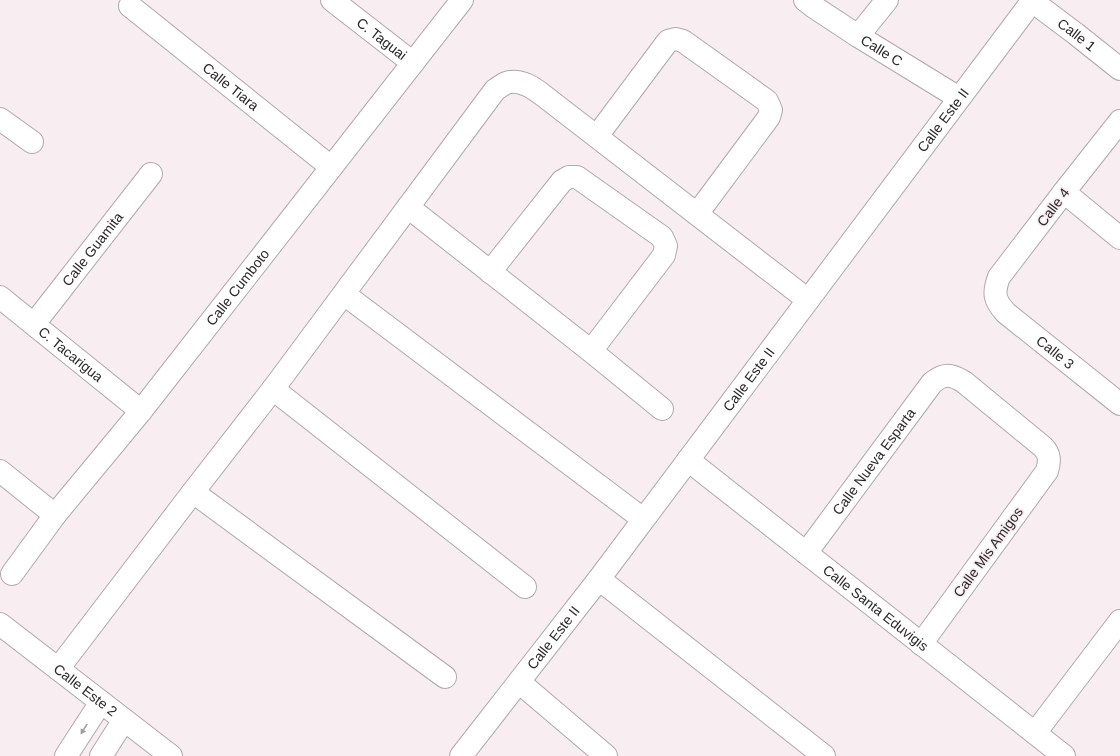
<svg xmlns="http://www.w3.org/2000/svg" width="1120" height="756" viewBox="0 0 1120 756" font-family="Helvetica,sans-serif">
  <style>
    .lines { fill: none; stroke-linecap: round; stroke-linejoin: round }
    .minor-casing { stroke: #b1a7ac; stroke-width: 24 }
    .minor { stroke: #fff; stroke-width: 22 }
    .oneway { fill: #9f9e9e }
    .labels { text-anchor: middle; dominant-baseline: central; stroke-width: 3.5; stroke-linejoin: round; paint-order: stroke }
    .street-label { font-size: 14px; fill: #2a2728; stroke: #f8eef2 }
  </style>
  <rect width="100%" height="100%" fill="#f8eef2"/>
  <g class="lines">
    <g class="minor-casing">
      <g id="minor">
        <path id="s1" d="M332,0L413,63"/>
        <path id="s2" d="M805,0L814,7L858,36L959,98"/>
        <path id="s3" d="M1032,1L1076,34L1120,69"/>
        <path id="s4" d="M130,6L331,167"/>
        <polyline points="858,36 887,0"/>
        <polyline points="0,119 32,142"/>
        <path id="s5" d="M1120,121L1064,192L999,277C993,293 994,300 1006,313L1120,404"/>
        <polyline points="597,136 668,41 676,39 683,41 767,101 771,110 769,117 697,214"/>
        <polyline points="1064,192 1120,238"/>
        <polyline points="408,207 591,351 662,409"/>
        <polyline points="490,272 562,181 569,177 577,177 662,237 666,246 664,255 591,351"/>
        <polyline points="344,294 643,519"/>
        <path id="s6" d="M0,297L141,411"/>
        <path id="s7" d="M34,324L151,174"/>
        <polyline points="273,389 525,587"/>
        <path id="s8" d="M688,460L1064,756"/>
        <polyline points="0,471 55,515"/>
        <polyline points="193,492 445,677"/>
        <path id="s9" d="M806,553L932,383C944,373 951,374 964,382L1043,447C1050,454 1050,461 1047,471L921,644"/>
        <path id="s10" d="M12,574L55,515L141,411L462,0"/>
        <polyline points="599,579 824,756"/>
        <path id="s11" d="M0,624L171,756"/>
        <path d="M58,669L193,492L273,389L495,90C498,88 502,85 506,83C520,78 534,88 544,96L808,300"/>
        <polyline points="519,682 606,756"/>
        <polyline points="1035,733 1120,621"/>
        <polyline points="66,756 101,702"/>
        <polyline points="101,756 124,720"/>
        <path id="s12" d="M461,756L599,579L1033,0"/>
      </g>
    </g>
    <use href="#minor" class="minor"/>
  </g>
  <defs><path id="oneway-solid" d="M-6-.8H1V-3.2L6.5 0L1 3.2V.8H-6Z"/></defs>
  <use class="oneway" href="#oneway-solid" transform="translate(84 729) rotate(122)"/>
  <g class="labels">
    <g class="street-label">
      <text stroke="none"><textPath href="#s3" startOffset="56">Calle 1</textPath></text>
      <text stroke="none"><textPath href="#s1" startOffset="63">C. Taguai</textPath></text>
      <text stroke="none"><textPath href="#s2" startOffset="92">Calle C</textPath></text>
      <text stroke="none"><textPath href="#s4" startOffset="129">Calle Tiara</textPath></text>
      <text stroke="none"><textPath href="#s12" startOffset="798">Calle Este II</textPath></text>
      <text transform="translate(1053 207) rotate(-53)">Calle 4</text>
      <text stroke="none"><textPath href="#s7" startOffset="95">Calle Guamita</textPath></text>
      <text stroke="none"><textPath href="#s10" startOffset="365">Calle Cumboto</textPath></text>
      <text stroke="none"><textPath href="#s5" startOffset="300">Calle 3</textPath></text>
      <text stroke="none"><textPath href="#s6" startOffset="91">C. Tacarigua</textPath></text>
      <text stroke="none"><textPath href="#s12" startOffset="474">Calle Este II</textPath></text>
      <text stroke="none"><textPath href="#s9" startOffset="114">Calle Nueva Esparta</textPath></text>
      <text transform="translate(988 552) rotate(-54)">Calle Mis Amigos</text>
      <text stroke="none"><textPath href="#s8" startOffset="239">Calle Santa Eduvigis</textPath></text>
      <text stroke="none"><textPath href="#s12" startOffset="150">Calle Este II</textPath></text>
      <text stroke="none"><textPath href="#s11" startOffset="108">Calle Este 2</textPath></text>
    </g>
  </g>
</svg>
